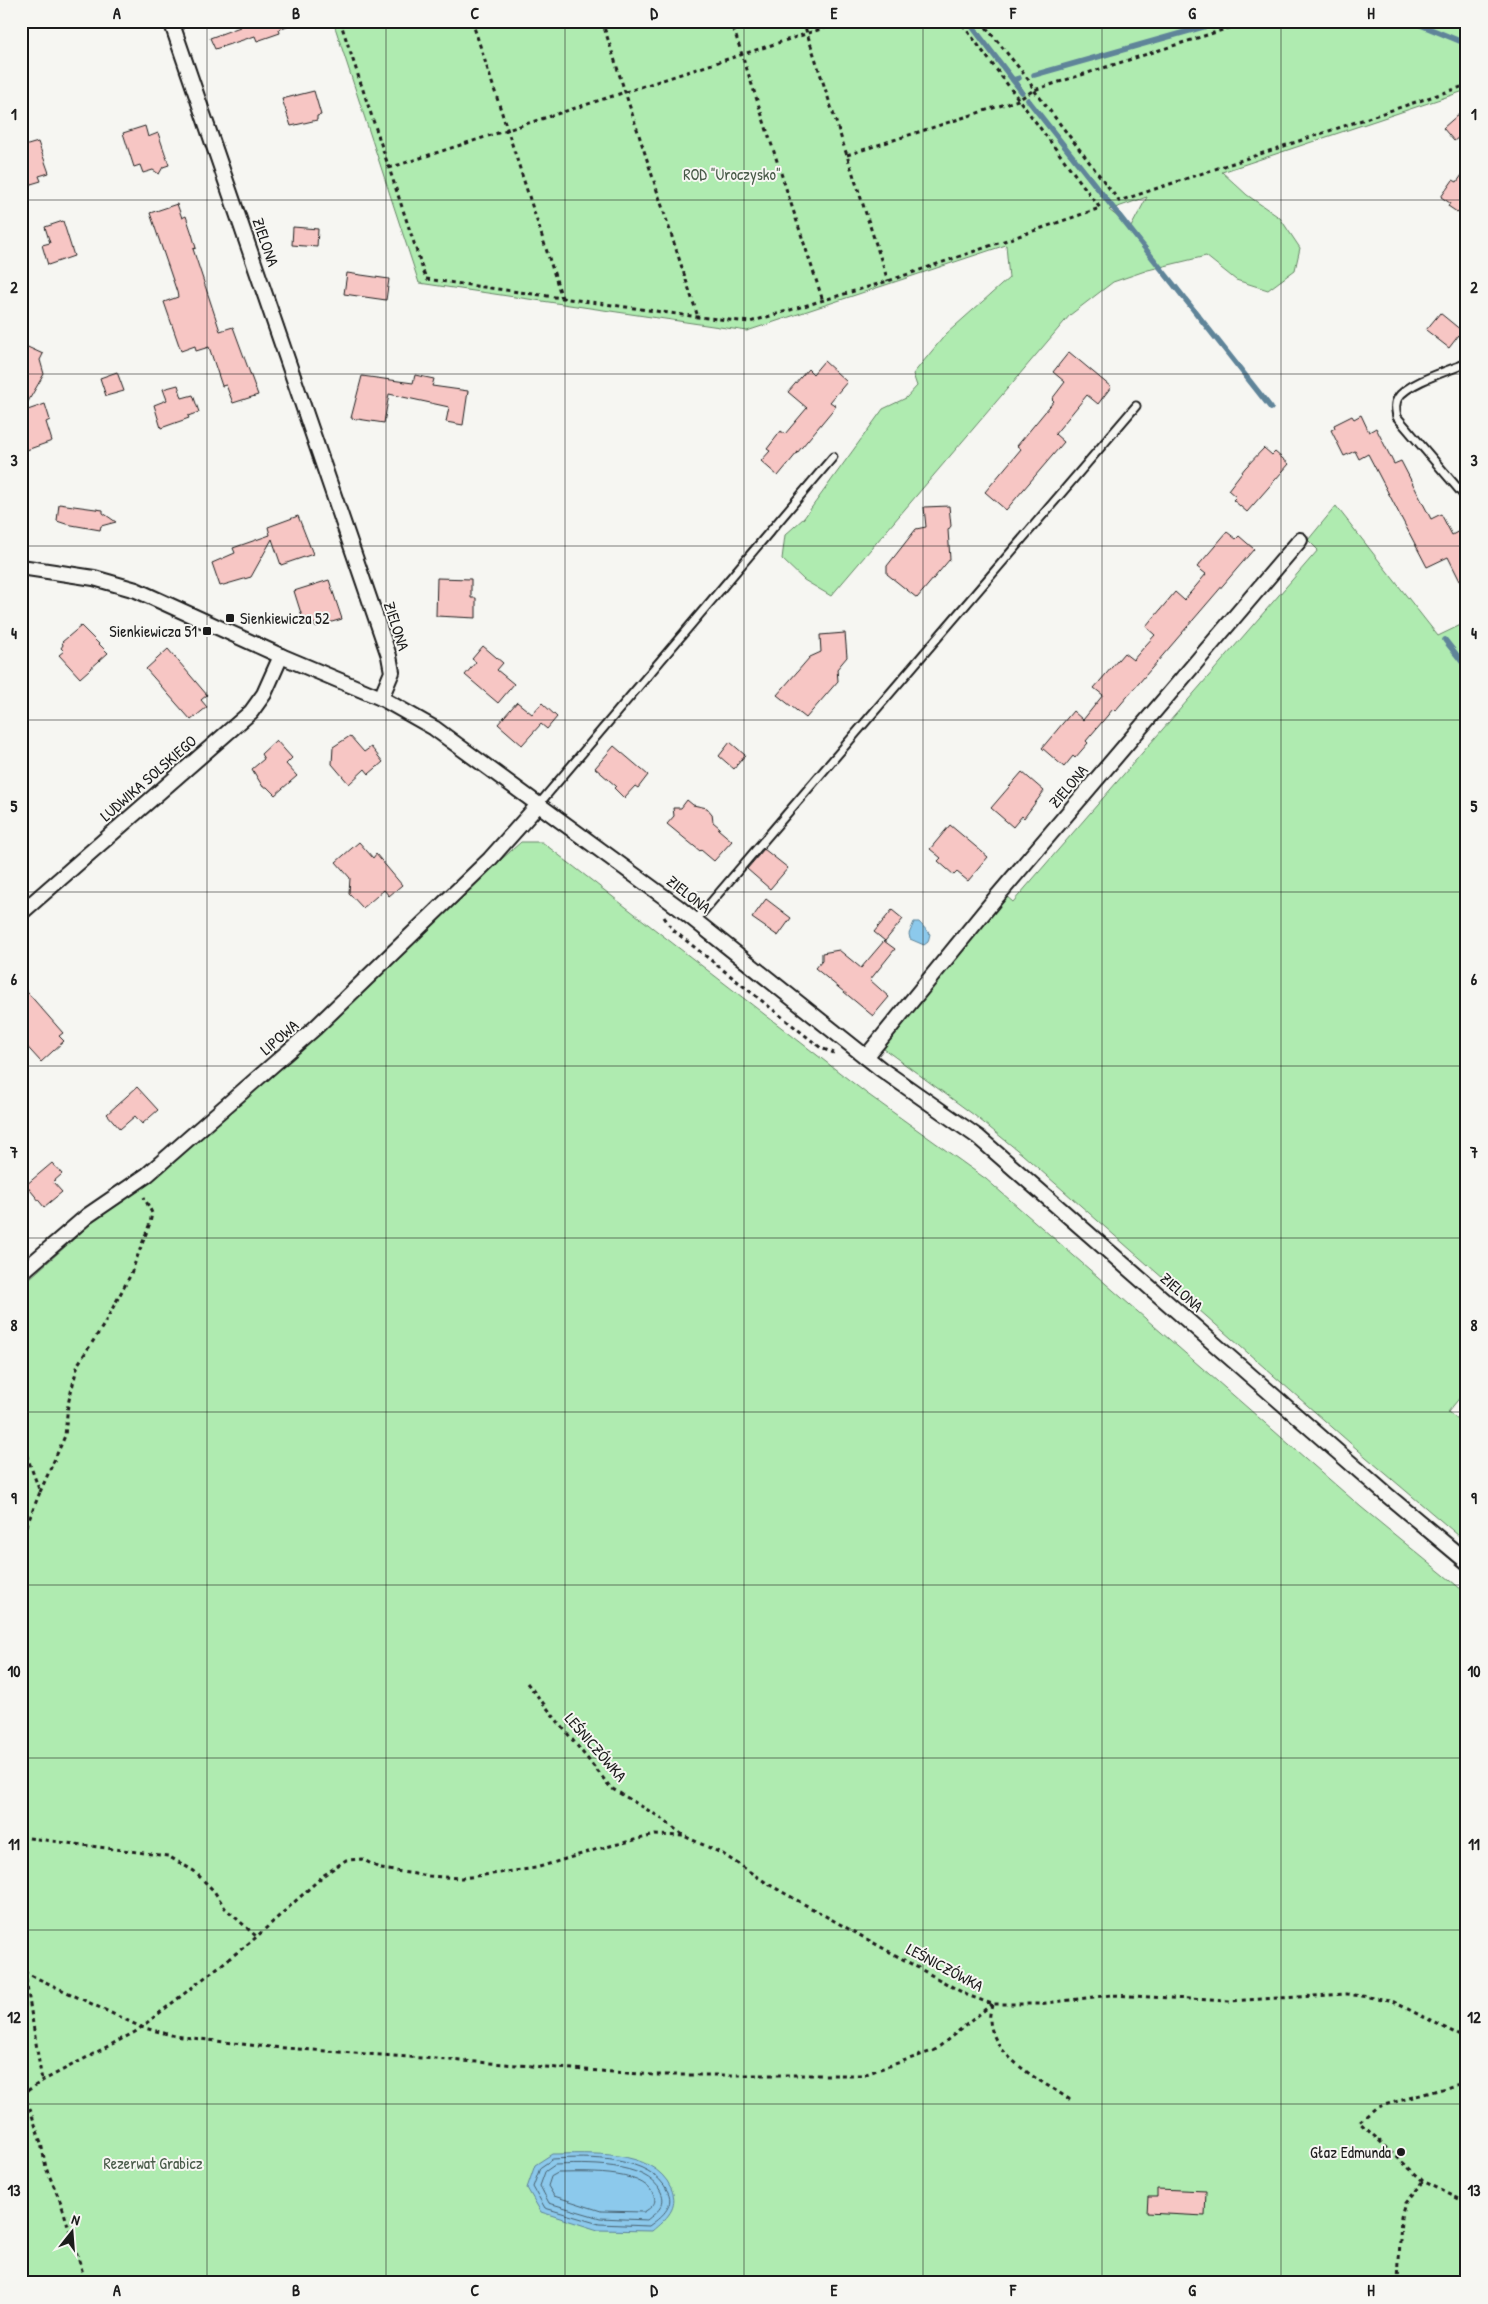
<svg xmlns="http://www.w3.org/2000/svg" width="1488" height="2304" viewBox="0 0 1488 2304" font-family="'Patrick Hand',sans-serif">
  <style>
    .green { fill: #afebb0; stroke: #668466; fill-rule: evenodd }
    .water { fill: #8cc9ec; stroke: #5f8499 }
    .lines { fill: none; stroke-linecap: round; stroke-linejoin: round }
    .shore { stroke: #49616f; stroke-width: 1 }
    .stream { stroke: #5f8499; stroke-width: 5.5 }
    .building { fill: #f7c6c4; stroke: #1c1c1c }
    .service-casing { stroke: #1c1c1c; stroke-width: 11 }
    .minor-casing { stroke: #1c1c1c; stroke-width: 18 }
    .path { stroke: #1c1c1c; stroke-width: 3; stroke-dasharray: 4 4; stroke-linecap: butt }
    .service { stroke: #f6f6f2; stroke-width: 7 }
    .minor { stroke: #f6f6f2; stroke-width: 14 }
    .grid { fill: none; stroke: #1c1c1c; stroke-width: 1; stroke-opacity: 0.55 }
    .poi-dot { fill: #1c1c1c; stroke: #f6f6f2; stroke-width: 2 }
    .labels { text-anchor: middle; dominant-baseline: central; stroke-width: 4; stroke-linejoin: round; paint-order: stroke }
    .park-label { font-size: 16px; fill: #485a48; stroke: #f6f6f2 }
    .street-label { font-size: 16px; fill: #1c1c1c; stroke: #f6f6f2 }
    .poi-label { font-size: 16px; fill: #1c1c1c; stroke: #f6f6f2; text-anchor: end }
    .neatline { fill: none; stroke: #1c1c1c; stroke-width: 2 }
    .grid-label { font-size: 16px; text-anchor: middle; font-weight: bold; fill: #1c1c1c }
  </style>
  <rect width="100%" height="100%" fill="#f6f6f2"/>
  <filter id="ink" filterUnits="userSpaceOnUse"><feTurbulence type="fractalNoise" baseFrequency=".02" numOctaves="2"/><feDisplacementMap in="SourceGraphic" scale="10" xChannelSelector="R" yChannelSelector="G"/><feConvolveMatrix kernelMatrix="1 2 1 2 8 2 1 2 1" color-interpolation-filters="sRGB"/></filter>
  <g filter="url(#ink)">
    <g class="green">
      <path d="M333,21H1467V90L1222,172L1247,195L1280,218L1300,248L1295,270L1268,290L1236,280L1206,256L1148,270L1113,282L1070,315L831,596L804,580L782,559L785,535L804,518L883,409L906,398L917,386L913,374L946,334L1009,278L1006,245L747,331L419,283ZM1147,197L1131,227L1109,210Z"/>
      <polygon points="1336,506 1438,636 1467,622 1467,1389 1448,1412 1467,1427 1467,1535 1459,1536 1366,1457 1022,1154 974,1115 880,1046 1006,896 1013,902 1318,550 1308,540"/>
      <polygon points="521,842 542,842 866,1093 986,1179 1361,1507 1467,1594 1467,2283 21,2283 21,1286"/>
    </g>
    <g class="water">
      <polygon points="914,922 919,922 930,934 928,942 924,945 910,939 909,934"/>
      <path d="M552,2154C588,2154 653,2148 671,2188C680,2208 666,2219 652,2231L598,2230L541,2212L527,2188L535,2165Z"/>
    </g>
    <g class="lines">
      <g class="shore">
        <path d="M553,2159C589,2157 651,2155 668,2192C675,2207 660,2218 649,2226L599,2224L545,2208L533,2187L540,2168Z"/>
        <path d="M555,2165C583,2164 647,2161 661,2192C667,2205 657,2212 647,2220L600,2218L549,2203L540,2186L545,2172Z"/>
        <path d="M558,2173C581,2173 642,2169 653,2194C658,2203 652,2207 644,2212L601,2211L554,2196L548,2186L551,2177Z"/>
      </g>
      <g class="stream">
        <polyline points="968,21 1013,80 1019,78"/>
        <polyline points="1411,21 1467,44"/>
        <polyline points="1034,75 1224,21"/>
        <polyline points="1013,80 1022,92"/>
        <polyline points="1028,100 1271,408"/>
        <polyline points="1445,640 1467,668"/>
      </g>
    </g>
    <g class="building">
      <polygon points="238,21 292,21 292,24 279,29 280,33 257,41 255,36 215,49 210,38 240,27"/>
      <polygon points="314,91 321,115 317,116 317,120 291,126 282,99"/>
      <polygon points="1460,113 1467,122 1467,131 1454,141 1443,128"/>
      <polygon points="145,126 148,137 158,133 169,165 163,167 159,174 153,170 143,173 140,165 134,167 123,133"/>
      <polygon points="38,142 49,173 39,176 41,181 21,187 21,147"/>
      <polygon points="1467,168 1467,214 1462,211 1460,214 1448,206 1450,203 1441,197 1453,180 1457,182"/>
      <polygon points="177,204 182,218 186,216 192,234 196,248 193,249 220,331 233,327 258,395 233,403 226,385 222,386 209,347 196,351 195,346 181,351 164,302 178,297 177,292 150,213"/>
      <polygon points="63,221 74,256 48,265 42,245 50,243 45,227"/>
      <polygon points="293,227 318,229 317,247 292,245"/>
      <polygon points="347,273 389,279 386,300 344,294"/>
      <polygon points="1440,313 1462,331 1449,348 1426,330"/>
      <polygon points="21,344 43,354 40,360 44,374 22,412 45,404 50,420 46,422 52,441 21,452"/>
      <polygon points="1069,352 1111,387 1098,404 1087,395 1055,434 1064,442 1006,510 985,492 1021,449 1017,446 1054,401 1052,399 1065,382 1053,372"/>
      <polygon points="824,361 847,382 830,402 836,406 778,476 761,461 770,451 767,449 781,431 785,434 807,408 788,392 808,369 813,374"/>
      <polygon points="117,372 124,391 106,396 100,378"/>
      <polygon points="415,375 434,379 432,386 468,391 463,425 446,422 449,407 389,394 384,423 351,418 362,376 413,383"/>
      <polygon points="178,385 182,398 193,395 199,412 188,416 189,418 161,428 154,405 167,400 163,389"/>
      <polygon points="1361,415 1369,432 1376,428 1394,464 1401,461 1431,519 1441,514 1452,535 1461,530 1467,542 1467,595 1448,557 1427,567 1368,454 1359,459 1355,451 1344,456 1331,430 1335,428 1334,425 1352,416 1354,419"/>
      <polygon points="1264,448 1272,455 1275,452 1289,464 1247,512 1233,500 1236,497 1228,490 1245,468"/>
      <polygon points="59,504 103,510 103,513 116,522 101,526 100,530 66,524 57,521"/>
      <polygon points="949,506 951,526 948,530 950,559 917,598 887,574 887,566 916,529 926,527 924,507"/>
      <polygon points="298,516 313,554 281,565 272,539 251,577 220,586 212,563 235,553 233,548 270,535 268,527"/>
      <polygon points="1227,532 1236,539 1239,536 1254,549 1115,711 1113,709 1086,741 1088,743 1075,758 1073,756 1064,767 1042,748 1073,711 1083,720 1103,695 1094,688 1124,653 1133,660 1145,646 1155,635 1146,627 1175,592 1184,600 1196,586 1206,574 1197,567"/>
      <polygon points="437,578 471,579 471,598 476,598 476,618 436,616"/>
      <polygon points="329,580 342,619 315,627 314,623 305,626 294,591"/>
      <polygon points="81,626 108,653 80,678 59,655 64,651 61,648 63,645 62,642"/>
      <polygon points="845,633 847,657 837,669 838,681 806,718 777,695 810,657 821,652 820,635"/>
      <polygon points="483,646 503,663 497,670 514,684 498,703 465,675 476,662 472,659"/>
      <polygon points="168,649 207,695 201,700 207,707 191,720 146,669"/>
      <polygon points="517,702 532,714 542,703 557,717 547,729 541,724 522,745 498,724"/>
      <polygon points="350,736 364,752 371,747 383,762 369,774 365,769 349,784 332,764 333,747"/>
      <polygon points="276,740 292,758 286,764 297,776 275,795 267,787 263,787 252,769 264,759 261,754"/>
      <polygon points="730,742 745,755 734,769 719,756"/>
      <polygon points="614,746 648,775 638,788 635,786 624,798 614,788 616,786 595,768"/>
      <polygon points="1022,772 1044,791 1024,818 1022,816 1013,827 991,808"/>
      <polygon points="687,800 693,805 707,808 712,814 713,822 720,828 718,829 732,841 714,861 701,850 700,851 667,824 674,816 673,808 681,808"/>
      <polygon points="950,825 988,857 968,881 957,872 954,875 938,861 941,858 930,849"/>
      <polygon points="359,842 373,858 376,854 402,885 389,896 384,890 363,908 349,893 350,878 336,862"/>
      <polygon points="764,849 788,868 770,889 747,869"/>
      <polygon points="766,899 791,918 778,936 752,918"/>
      <polygon points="892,910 903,919 885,941 874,932"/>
      <polygon points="884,941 895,949 870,980 889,997 873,1016 815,968 822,960 822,953 839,950 861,968"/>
      <polygon points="21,985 63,1033 59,1036 64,1041 41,1062 21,1040"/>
      <polygon points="137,1087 158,1110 142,1124 135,1116 120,1129 107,1114"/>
      <polygon points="52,1163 62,1174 53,1182 62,1192 44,1207 26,1185"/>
      <polygon points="1157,2189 1206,2191 1205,2216 1147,2213 1148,2197 1157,2197"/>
    </g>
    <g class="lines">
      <g class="service-casing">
        <g id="service">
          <path d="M1467,363C1450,370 1407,383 1398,398C1394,404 1396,411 1397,417L1467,499"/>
          <polyline points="539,804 833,457"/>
          <polyline points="695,921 1136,406"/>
        </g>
      </g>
      <g class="minor-casing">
        <g id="minor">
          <polyline points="171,21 389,656 392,672 381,698"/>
          <polyline points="21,567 94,578 136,590 281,656 381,698 434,728 678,907 881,1069 978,1137 1387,1495 1467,1562"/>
          <polyline points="21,913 251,712 264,694 281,656"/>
          <polyline points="866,1057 994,900 1300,540"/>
          <polyline points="21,1273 87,1216 147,1175 315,1028 490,859 539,804"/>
        </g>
      </g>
      <g class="path">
        <polyline points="340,21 426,279 698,317 750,322 888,281 1100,208 960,21"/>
        <polyline points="472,21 562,298"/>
        <polyline points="602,21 698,317"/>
        <polyline points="731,21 823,301"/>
        <polyline points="803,21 888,281"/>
        <polyline points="981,21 1028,79 1034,90 1119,201 1467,85"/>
        <polyline points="1452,21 1467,28"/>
        <polyline points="847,155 1018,100 1034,90 1251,21"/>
        <polyline points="389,168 846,21"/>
        <polyline points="664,917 673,930 821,1048 834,1053"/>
        <polyline points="21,1440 40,1492 21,1540"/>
        <polyline points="40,1492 65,1436 68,1404 78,1364 103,1326 130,1276 150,1223 152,1213 144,1197"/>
        <polyline points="527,1683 611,1788 661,1818 684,1836 723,1854 768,1884 967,1995 992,2004 1039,2004 1111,1995 1229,2001 1347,1994 1390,2000 1467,2039"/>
        <polyline points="21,1837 168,1856 194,1871 214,1891 225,1908 257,1937"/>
        <polyline points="21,1948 42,2081"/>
        <polyline points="24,1972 141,2027 175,2036 258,2046 654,2075 863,2075 935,2050 992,2004"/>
        <path d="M992,2005C991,2010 989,2015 990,2020C992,2058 1044,2082 1072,2101"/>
        <polyline points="1467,2082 1377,2107 1359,2122 1423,2181 1467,2203"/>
        <polyline points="22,2094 29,2106 41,2143 46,2168 61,2203 86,2283"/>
        <polyline points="21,2095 42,2081 135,2032 253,1940 324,1875 346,1860 362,1859 381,1869 429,1876 462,1878 536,1868 598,1849 655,1835 684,1836"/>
        <polyline points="1398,2283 1401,2217 1405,2203 1423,2181"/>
      </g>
      <use href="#service" class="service"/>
      <use href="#minor" class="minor"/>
    </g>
  </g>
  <path class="grid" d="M207,21V2283M386,21V2283M565,21V2283M744,21V2283M923,21V2283M1102,21V2283M1281,21V2283M21,200H1467M21,374H1467M21,546H1467M21,720H1467M21,892H1467M21,1066H1467M21,1238H1467M21,1412H1467M21,1585H1467M21,1758H1467M21,1930H1467M21,2104H1467"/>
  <g class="poi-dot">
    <rect x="225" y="613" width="10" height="10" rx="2.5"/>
    <rect x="202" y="626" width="10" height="10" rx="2.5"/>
    <circle cx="1401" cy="2152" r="5"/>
  </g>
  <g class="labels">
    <g class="park-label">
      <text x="732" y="174">ROD "Uroczysko"</text>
      <text x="153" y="2163">Rezerwat Grabicz</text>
    </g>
    <g class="street-label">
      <text transform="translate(266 242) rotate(71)">ZIELONA</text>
      <text transform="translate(397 626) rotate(72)">ZIELONA</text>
      <text transform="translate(148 778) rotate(-41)">LUDWIKA SOLSKIEGO</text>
      <text transform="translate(1068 786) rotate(-50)">ZIELONA</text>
      <text transform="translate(689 894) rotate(38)">ZIELONA</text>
      <text transform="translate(279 1037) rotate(-41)">LIPOWA</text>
      <text transform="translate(1182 1292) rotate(41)">ZIELONA</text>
      <text transform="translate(596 1747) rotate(49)">LEŚNICZÓWKA</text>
      <text transform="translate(945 1967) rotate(28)">LEŚNICZÓWKA</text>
    </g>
    <g class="poi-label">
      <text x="240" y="618" text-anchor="start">Sienkiewicza 52</text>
      <text x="197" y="631">Sienkiewicza 51</text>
      <text x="1391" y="2152">Głaz Edmunda</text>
    </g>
  </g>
  <rect width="1488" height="2304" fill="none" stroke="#f6f6f2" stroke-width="55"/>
  <g transform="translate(72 2232) rotate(17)" stroke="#f6f6f2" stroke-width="4" paint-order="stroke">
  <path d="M0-4L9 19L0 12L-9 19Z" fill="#1c1c1c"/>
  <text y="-8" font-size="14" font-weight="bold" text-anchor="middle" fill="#1c1c1c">N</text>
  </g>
  <rect x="28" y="28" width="1432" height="2248" class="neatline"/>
  <g class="grid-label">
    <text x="117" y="19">A</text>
    <text x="296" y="19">B</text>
    <text x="475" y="19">C</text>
    <text x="654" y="19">D</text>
    <text x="834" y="19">E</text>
    <text x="1013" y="19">F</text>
    <text x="1192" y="19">G</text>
    <text x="1371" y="19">H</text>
    <text x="14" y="120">1</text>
    <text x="1474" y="120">1</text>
    <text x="14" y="293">2</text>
    <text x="1474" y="293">2</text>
    <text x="14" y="466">3</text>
    <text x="1474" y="466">3</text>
    <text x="14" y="639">4</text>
    <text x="1474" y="639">4</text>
    <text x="14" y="812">5</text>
    <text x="1474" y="812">5</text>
    <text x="14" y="985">6</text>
    <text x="1474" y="985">6</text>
    <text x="14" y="1158">7</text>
    <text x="1474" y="1158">7</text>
    <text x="14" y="1331">8</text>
    <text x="1474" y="1331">8</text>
    <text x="14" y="1504">9</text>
    <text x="1474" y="1504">9</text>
    <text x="14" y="1677">10</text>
    <text x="1474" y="1677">10</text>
    <text x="14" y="1850">11</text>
    <text x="1474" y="1850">11</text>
    <text x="14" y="2023">12</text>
    <text x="1474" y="2023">12</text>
    <text x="14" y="2196">13</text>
    <text x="1474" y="2196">13</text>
    <text x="117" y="2296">A</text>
    <text x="296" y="2296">B</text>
    <text x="475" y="2296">C</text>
    <text x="654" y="2296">D</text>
    <text x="834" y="2296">E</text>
    <text x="1013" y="2296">F</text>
    <text x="1192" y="2296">G</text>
    <text x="1371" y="2296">H</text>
  </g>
</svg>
